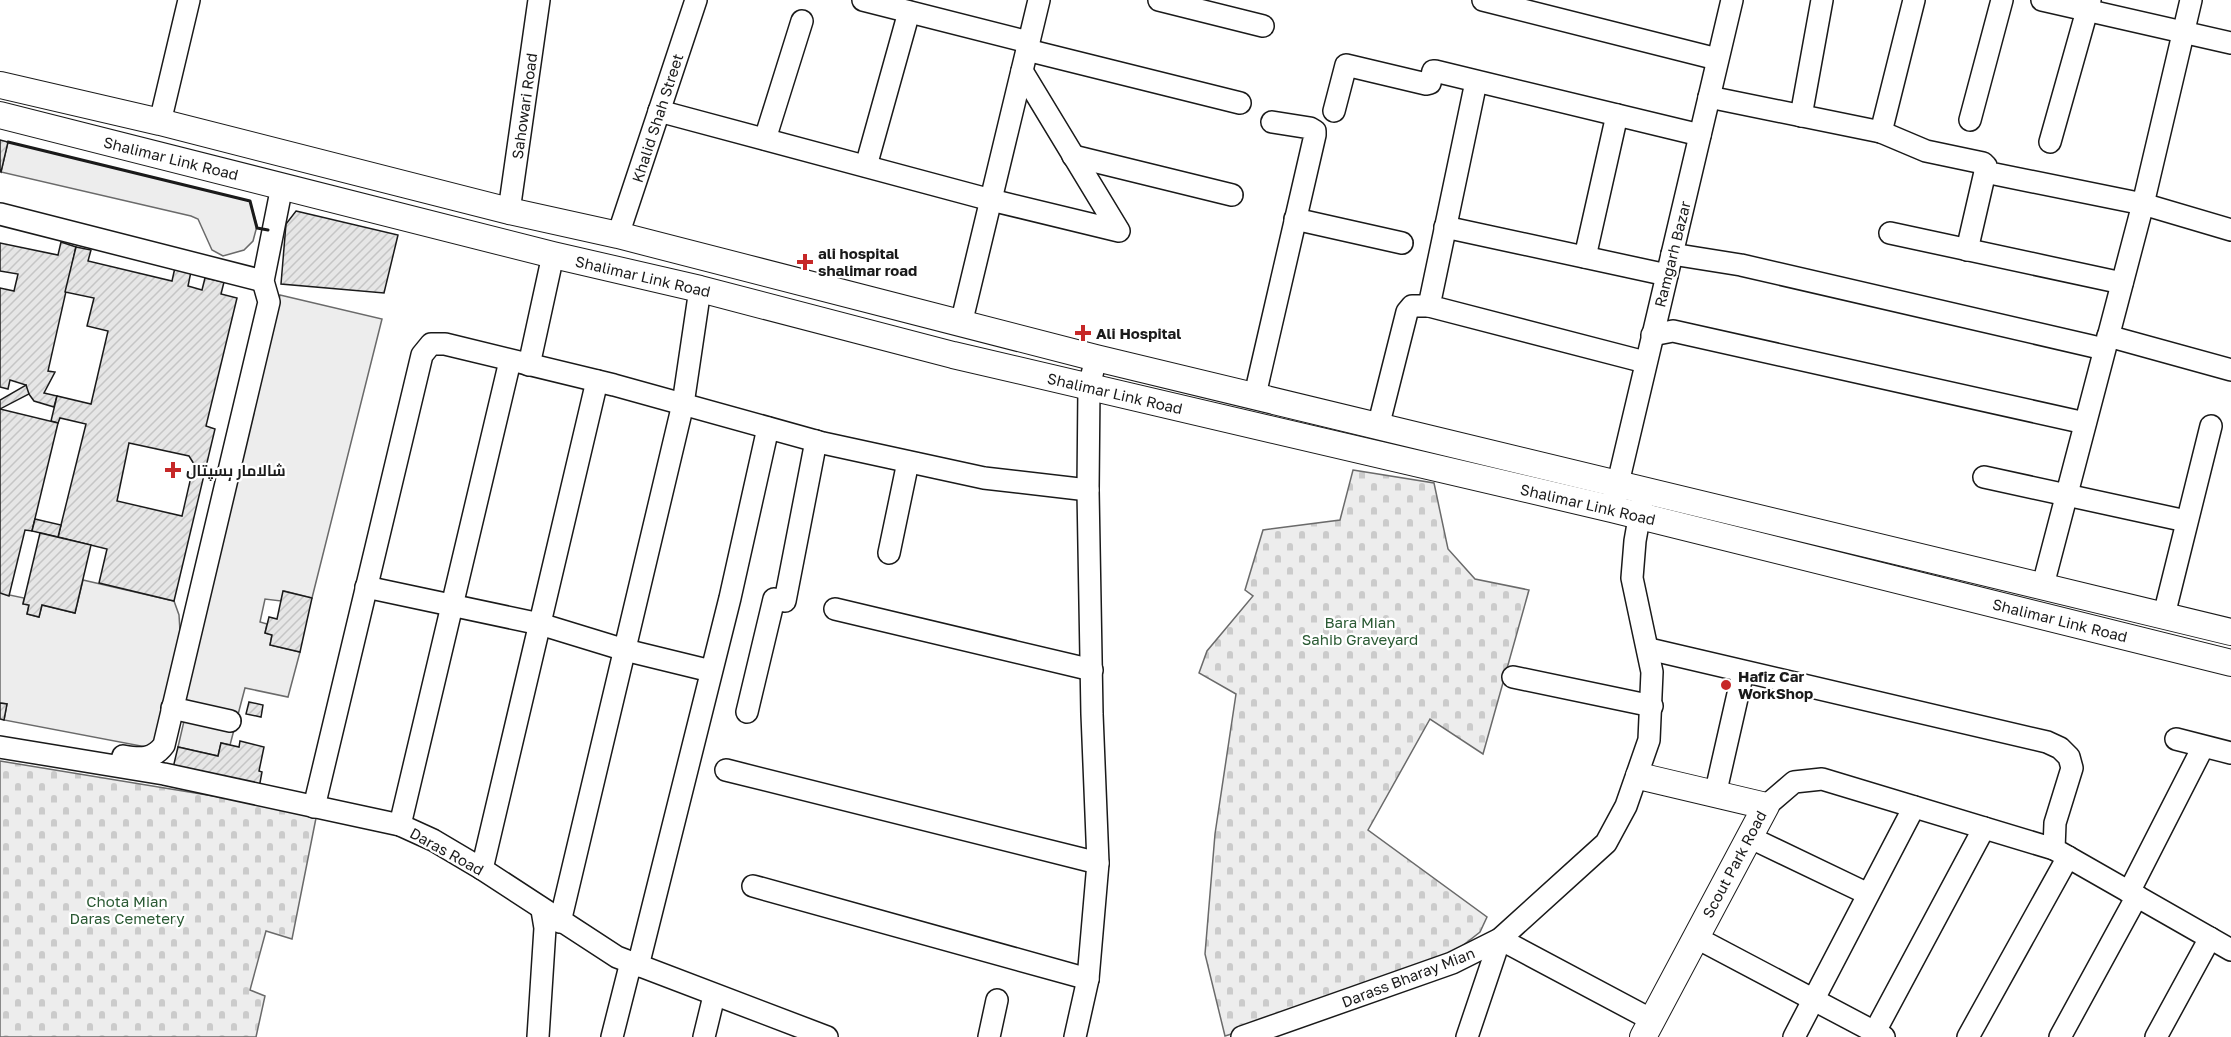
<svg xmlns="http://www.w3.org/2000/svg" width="2231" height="1037" viewBox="0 0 2231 1037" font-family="'Golos Text',Cairo,sans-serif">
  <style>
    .built { fill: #ededed; stroke: #6a6a6a; stroke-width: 1.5 }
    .cemetery { fill: url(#cemetery-stones); stroke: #6a6a6a; stroke-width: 1.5 }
    .building { fill: url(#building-hatch); stroke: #1a1a1a; stroke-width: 1.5; fill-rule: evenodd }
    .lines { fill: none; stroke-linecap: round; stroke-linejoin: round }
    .minor-casing { stroke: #1a1a1a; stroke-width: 24 }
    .major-casing { stroke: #1a1a1a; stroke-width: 28 }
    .minor { stroke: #fff; stroke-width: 21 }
    .major { stroke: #fff; stroke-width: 26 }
    .wall { stroke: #1a1a1a; stroke-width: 3 }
    .poi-dot { fill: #c62828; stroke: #fff; stroke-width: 2 }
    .labels { text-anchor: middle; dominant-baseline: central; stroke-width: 4.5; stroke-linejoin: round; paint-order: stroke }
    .street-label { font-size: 15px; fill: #1a1a1a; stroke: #fff }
    .poi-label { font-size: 15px; font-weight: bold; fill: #1a1a1a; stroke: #fff; text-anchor: start }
    .park-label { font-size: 15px; fill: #2b5a34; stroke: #fff }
  </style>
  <defs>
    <pattern id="cemetery-stones" width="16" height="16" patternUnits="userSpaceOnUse" patternTransform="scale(1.5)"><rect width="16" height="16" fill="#ededed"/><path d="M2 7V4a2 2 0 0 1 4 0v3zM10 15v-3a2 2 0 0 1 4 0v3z" fill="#cbcbcb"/></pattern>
    <pattern id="building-hatch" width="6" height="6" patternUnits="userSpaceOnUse" patternTransform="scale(1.5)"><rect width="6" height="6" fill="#e6e6e6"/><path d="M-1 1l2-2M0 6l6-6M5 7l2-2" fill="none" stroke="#c5c5c5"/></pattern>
  </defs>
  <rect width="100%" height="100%" fill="#fff"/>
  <g class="built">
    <polygon points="8,142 250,201 257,226 253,241 244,250 223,256 212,250 198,219 191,216 1,172"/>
    <polygon points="280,295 382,319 312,598 284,591 281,601 265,599 260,622 267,624 265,633 272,635 270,645 300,652 288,697 245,688 230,745 221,743 218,756 178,747 188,704 184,702"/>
    <polygon points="83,580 174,601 179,615 180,631 161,737 146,747 4,720 7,704 0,703 0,593 24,598 23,604 29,605 27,614 39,617 42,605 75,613"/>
  </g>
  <g class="cemetery">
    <polygon points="1353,470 1434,483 1448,549 1475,579 1529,590 1483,754 1430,719 1368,830 1487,917 1480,932 1457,950 1300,1013 1225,1036 1205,954 1215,834 1236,694 1199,673 1207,651 1253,596 1245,590 1263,530 1340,520"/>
    <polygon points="0,761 317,813 292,939 266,931 250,990 265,996 256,1037 0,1037"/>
  </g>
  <g class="building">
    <polygon points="0,140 8,142 1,172 0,171"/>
    <polygon points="296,211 398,235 384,293 281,284 286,224"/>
    <polygon points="61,242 76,247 48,371 55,372 44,393 57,396 54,407 34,401 26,390 26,385 10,380 8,389 0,387 0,288 14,291 18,274 0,271 0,243 58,255"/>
    <path d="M76,247L91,250L88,261L172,281L176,263L192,267L188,286L202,290L205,278L224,282L221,294L237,298L206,426L215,429L174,601L99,583L107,549L58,537L86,424L60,418L58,423L51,421L57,396L91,404L108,331L87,326L94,298L65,292ZM129,443L189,456L194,464L182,516L117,501Z"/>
    <polygon points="26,385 29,394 0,409 0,400"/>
    <polygon points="0,409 58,423 32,531 25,530 9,596 0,593"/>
    <polygon points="35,519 61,525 58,537 32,531"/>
    <polygon points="40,533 91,545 75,613 42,605 39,617 27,614 29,605 23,604"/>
    <polygon points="283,591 312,598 300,652 270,645 272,635 265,633 269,617 277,619"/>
    <polygon points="249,702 263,705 261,717 246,714"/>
    <polygon points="0,703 7,704 4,720 0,719"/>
    <polygon points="240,741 264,747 259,771 262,772 259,788 173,768 178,747 218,756 221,743 239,747"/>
  </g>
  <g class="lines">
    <g class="minor-casing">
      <g id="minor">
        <polyline points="863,0 1028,42"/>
        <polyline points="1159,0 1263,26"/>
        <polyline points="1483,0 1717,59"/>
        <polyline points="2042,0 2231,43"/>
        <polyline points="1027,50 1240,103"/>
        <polyline points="1476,82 1429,306 1645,362"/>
        <polyline points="1709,97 1881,132 1926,151 1983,163 1986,166 1985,172 2143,204 2231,230"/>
        <polyline points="659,111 991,200 1119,231 1022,71"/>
        <polyline points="1334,111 1346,65 1426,84 1430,83 1433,71 1435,71 1700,135"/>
        <polyline points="1801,116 1822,0"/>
        <polyline points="1970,120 2002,0"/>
        <polyline points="160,122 189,0"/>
        <polyline points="1881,132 1914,0"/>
        <polyline points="765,139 802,21"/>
        <polyline points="2050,142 2090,0"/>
        <polyline points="1073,156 1232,195"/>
        <polyline points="866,166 909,12"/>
        <polyline points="509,211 539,0"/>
        <polyline points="0,214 263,281"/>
        <polyline points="1295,219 1402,243"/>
        <polyline points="1445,227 1667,275"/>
        <polyline points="1890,233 2122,283"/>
        <polyline points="618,235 696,0"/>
        <polyline points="1967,250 1985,172"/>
        <polyline points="1672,254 1741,265 2104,349"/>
        <polyline points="1585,257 1617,115"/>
        <polyline points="961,324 1039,0"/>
        <polyline points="1652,335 1673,331 2085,423"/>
        <polyline points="2108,336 2231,370"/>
        <polyline points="529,365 553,255"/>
        <polyline points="1255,395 1315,135 1315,131 1310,128 1272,122"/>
        <polyline points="1378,427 1407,312 1412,306 1429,306"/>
        <polyline points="1984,477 2186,521"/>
        <polyline points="1614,500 1732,0"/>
        <polyline points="889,553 908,462"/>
        <polyline points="2043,585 2143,204 2191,0"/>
        <polyline points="366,587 540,624 625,650 711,671"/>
        <polyline points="835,609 1092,670"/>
        <polyline points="2164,615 2211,426"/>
        <polyline points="1649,649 2047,742 2060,748 2069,757 2072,768 2055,823 2054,849 2231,950"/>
        <polyline points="1513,677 1652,706"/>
        <polyline points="172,708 230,721"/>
        <polyline points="747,712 774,599 785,601 816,441"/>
        <polyline points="2176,739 2231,753"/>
        <polyline points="0,747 164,774 400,825 433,840 482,869 617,957 827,1037"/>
        <path d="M123,756C140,759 153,760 164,745L269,302L263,281L282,186"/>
        <polyline points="726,770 1098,863"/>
        <polyline points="1715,795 1743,672"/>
        <polyline points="1766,806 1794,782 1822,779 2054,849"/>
        <polyline points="314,807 422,355 431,344 445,344 614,385 823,443 984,478 1088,490"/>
        <polyline points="400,825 510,361"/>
        <polyline points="1749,837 1868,894"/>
        <polyline points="482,869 597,381"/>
        <polyline points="753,886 1088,979"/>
        <polyline points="2129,892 2203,747"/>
        <polyline points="560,922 683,404 700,289"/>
        <polyline points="1695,937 1884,1037"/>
        <polyline points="638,966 730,598 768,428"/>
        <polyline points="538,1037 545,928 542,910"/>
        <polyline points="612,1037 631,962"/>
        <polyline points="704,1037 714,996"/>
        <polyline points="989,1037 997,1000"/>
        <polyline points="1075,1037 1088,979 1098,863 1092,714 1088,490 1089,387 1096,358"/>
        <polyline points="1242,1037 1452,963 1500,939 1606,843 1626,806 1649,740 1652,672 1632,578 1635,541 1644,490"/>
        <polyline points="1467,1037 1500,939 1652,1020"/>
        <polyline points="1794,1037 1914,807"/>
        <polyline points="1872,1037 1984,828"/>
        <polyline points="1968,1037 2068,857"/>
        <polyline points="2060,1037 2137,896"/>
        <polyline points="2156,1037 2210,938"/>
      </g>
    </g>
    <g class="major-casing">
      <g id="major">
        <polyline points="0,85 160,122 509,211 618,235 1096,358 2231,632"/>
        <polyline points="0,115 553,255 700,289 953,355 1612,509 2231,663"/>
        <polyline points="1639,776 1766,806 1643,1037"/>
      </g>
    </g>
    <use href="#minor" class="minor"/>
    <use href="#major" class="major"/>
    <polyline class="wall" points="8,142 250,201 257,228 268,230"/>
  </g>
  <g class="poi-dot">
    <path d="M802 253h6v6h6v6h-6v6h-6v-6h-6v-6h6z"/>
    <path d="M1080 324h6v6h6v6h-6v6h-6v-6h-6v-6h6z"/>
    <path d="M170 461h6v6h6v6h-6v6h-6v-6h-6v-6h6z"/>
    <circle cx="1726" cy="685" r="6"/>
  </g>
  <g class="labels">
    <g class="street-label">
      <text transform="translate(524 106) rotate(-82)">Sahowari Road</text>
      <text transform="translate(657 118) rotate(-72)">Khalid Shah Street</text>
      <text transform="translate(171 158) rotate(14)">Shalimar Link Road</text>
      <text transform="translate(1672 254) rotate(-76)">Ramgarh Bazar</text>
      <text transform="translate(643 276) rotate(13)">Shalimar Link Road</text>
      <text transform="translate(1115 393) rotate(13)">Shalimar Link Road</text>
      <text transform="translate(1588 504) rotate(13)">Shalimar Link Road</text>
      <text transform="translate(2060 620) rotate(14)">Shalimar Link Road</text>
      <text transform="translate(447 851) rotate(29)">Daras Road</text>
      <text transform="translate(1734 864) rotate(-62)">Scout Park Road</text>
      <text transform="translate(1408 977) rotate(-21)">Darass Bharay Mian</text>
    </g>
    <g class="poi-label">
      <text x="818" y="253">ali hospital<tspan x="818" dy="17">shalimar road</tspan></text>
      <text x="1096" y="333">Ali Hospital</text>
      <text x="186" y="470">شالامار ہسپتال</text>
      <text x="1738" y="676">Hafiz Car<tspan x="1738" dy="17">WorkShop</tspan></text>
    </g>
    <g class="park-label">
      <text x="1360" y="622">Bara Mian<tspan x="1360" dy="17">Sahib Graveyard</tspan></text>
      <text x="127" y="901">Chota Mian<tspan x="127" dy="17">Daras Cemetery</tspan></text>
    </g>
  </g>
</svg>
